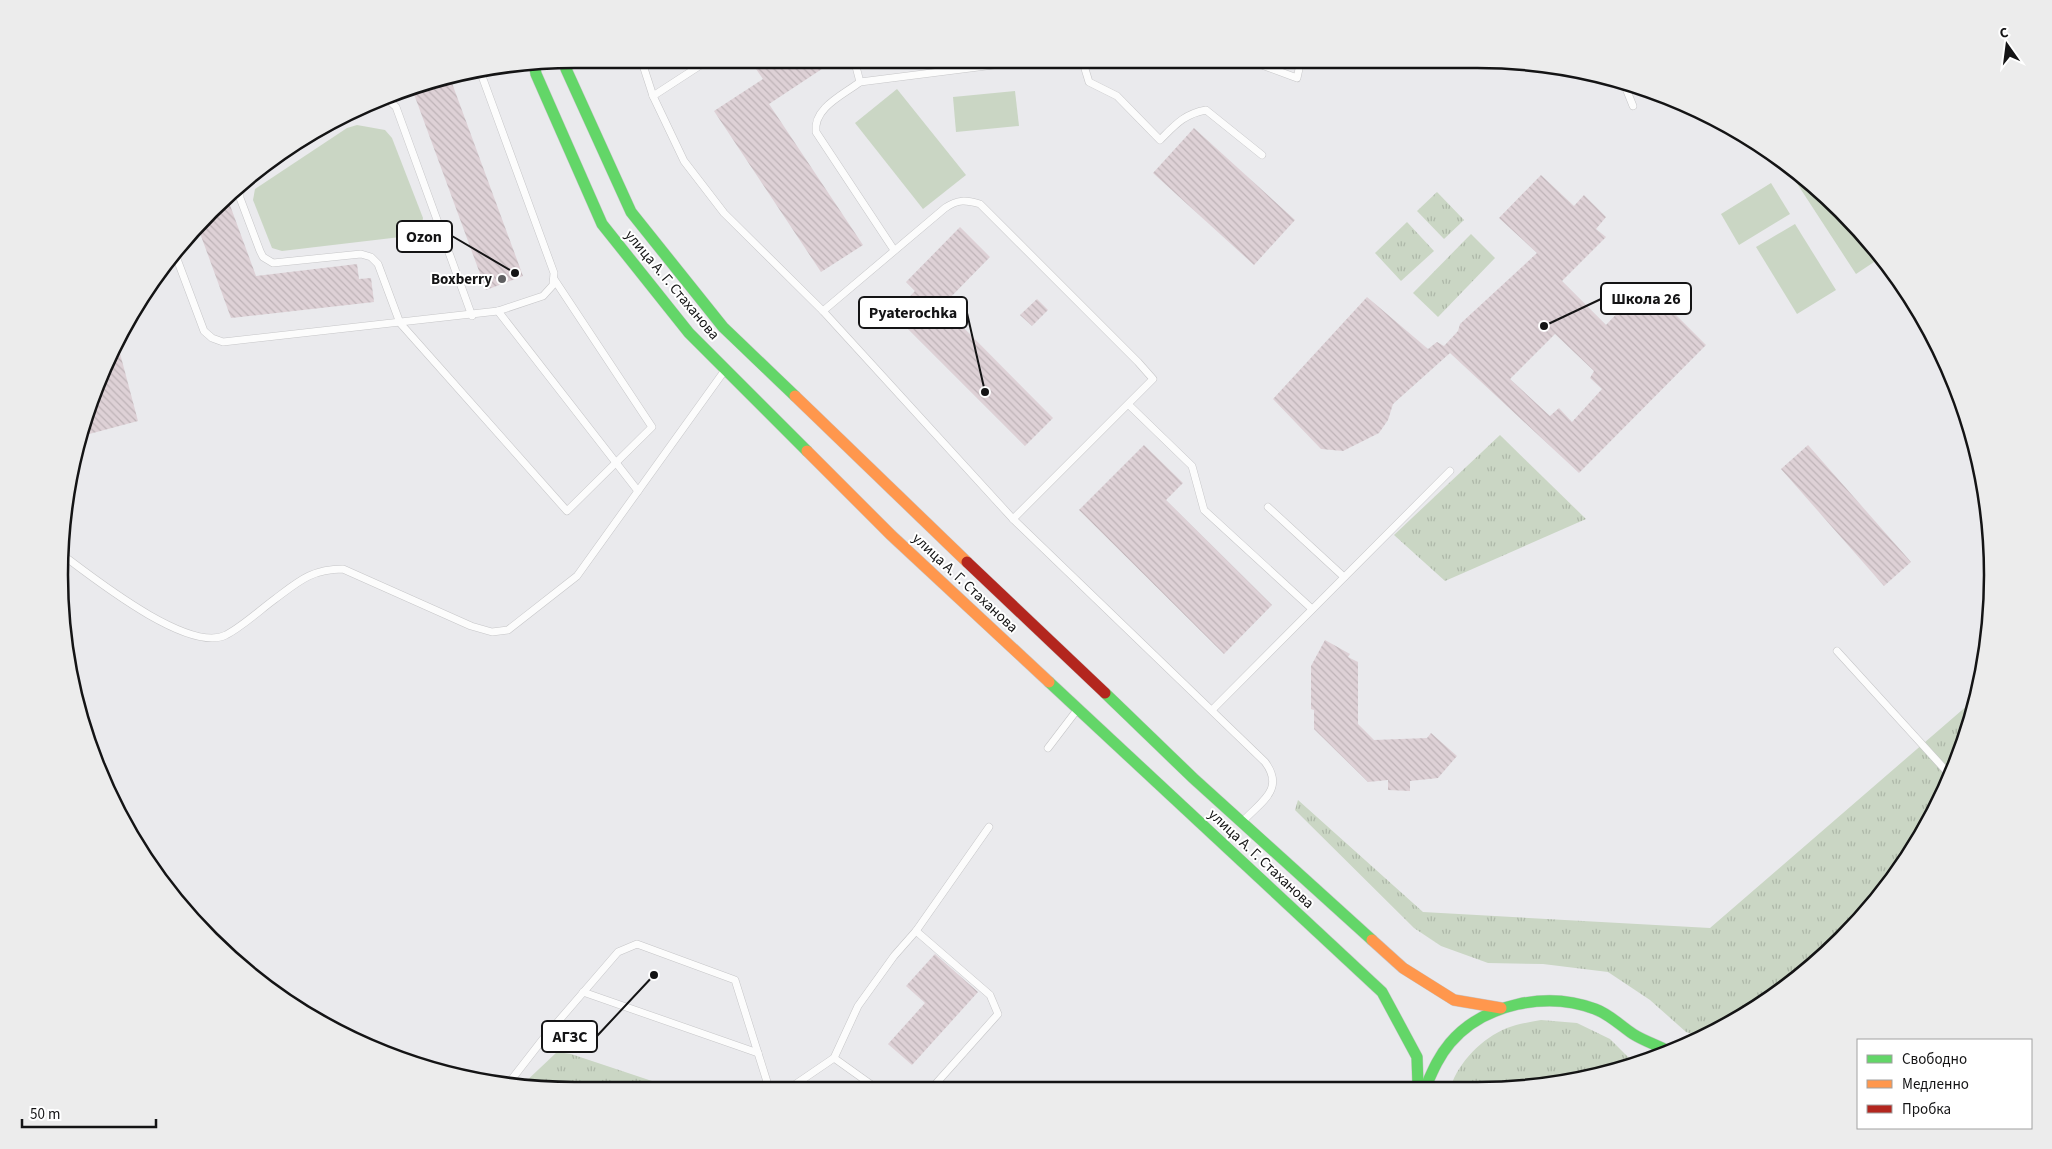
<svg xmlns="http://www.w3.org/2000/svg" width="2052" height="1149" viewBox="0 0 2052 1149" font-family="'Source Sans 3',sans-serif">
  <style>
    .grass { fill: url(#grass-tufts) }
    .green { fill: #cad6c4 }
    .building { fill: url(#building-back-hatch); fill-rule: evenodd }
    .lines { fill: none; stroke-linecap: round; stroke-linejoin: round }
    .lane-casing { stroke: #c6c6c8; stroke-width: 8 }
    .fast-casing { stroke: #c6c6c8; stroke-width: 12 }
    .slow-casing { stroke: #c6c6c8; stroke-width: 12 }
    .jam-casing { stroke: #c6c6c8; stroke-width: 12 }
    .lane { stroke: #fcfcfc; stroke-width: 7 }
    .fast { stroke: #63d668; stroke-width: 11 }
    .slow { stroke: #ff974d; stroke-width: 11 }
    .jam { stroke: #b3261e; stroke-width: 11 }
    .poi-dot { fill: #5f5f61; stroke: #fff; stroke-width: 2 }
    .labels { text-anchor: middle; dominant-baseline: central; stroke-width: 4; stroke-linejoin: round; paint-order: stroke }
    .poi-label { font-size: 15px; font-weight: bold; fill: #141415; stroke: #fff; text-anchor: end }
    .street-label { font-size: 15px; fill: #141415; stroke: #fff }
    .rim { fill: none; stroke: #141415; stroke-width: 2.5 }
    .leader { fill: none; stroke: #141415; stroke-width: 2 }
    .callout-dot { fill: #141415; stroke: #fff; stroke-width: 2 }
    .callout { fill: #fff; stroke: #141415; stroke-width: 2 }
    .callout-label { font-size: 16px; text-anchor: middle; font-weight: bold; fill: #141415 }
  </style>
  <defs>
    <pattern id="grass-tufts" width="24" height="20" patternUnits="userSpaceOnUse" patternTransform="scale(1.25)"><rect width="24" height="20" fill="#cad6c4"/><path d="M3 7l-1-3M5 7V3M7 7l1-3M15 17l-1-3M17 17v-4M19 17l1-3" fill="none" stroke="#adb7a8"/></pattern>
    <pattern id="building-back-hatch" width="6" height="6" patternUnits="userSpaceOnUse" patternTransform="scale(1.25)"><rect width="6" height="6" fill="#ded1d6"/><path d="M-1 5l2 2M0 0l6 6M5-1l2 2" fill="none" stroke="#beb3b7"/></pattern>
  </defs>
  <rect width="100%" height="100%" fill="#eaeaed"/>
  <g class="grass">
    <polygon points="1437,192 1464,220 1444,239 1417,211"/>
    <polygon points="1407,222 1434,251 1401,281 1375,253"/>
    <polygon points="1471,234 1495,258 1438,317 1413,293"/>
    <polygon points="1500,435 1586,519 1445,581 1394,535"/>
    <polygon points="1976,698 1966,740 1924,832 1865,915 1764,1003 1698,1036 1686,1032 1650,1000 1608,972 1543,964 1488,963 1441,946 1414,928 1295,810 1298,800 1423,912 1710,928"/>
    <path d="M1541,1020L1577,1023L1610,1039L1636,1065L1545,1086H1451C1459,1062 1482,1038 1507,1028C1517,1024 1530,1022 1541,1020Z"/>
    <polygon points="557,1052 571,1054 676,1089 541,1089 521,1086"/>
  </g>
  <g class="green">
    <polygon points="897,89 966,175 923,209 855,123"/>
    <polygon points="1015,91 1019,126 956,132 953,97"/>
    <polygon points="357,125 385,130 392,138 423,218 421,230 409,236 282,251 272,248 253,200 255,189 347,128"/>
    <polygon points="1783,162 1817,187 1883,256 1856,274"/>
    <polygon points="1771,183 1790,214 1739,245 1721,214"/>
    <polygon points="1795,224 1836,290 1797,314 1756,247"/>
  </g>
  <g class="building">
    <polygon points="749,59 837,59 769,104 863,245 821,272 714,111 763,79"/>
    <polygon points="449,75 523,276 486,290 411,86"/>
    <polygon points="1194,128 1295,220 1254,265 1153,173"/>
    <path d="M1541,175L1574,206L1584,195L1606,217L1596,229L1606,237L1562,281L1606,325L1645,284L1706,345L1579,473L1450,353L1393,404L1388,420L1379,433L1343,451L1321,449L1273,399L1367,297L1428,349L1437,342L1444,346L1458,331L1460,324L1537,253L1499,218ZM1555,334L1594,371L1590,378L1602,389L1572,422L1559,408L1550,416L1510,379Z"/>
    <polygon points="227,197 256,276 357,264 359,279 371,278 374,302 231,318 197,225"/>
    <polygon points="960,227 990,257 942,306 1053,418 1025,446 893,314 915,291 906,282"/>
    <polygon points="1037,299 1048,310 1032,326 1020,315"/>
    <polygon points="117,342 138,421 78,437 98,377"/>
    <polygon points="1144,445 1183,483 1166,500 1272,605 1224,654 1079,510"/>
    <polygon points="1808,445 1911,562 1884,586 1781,469"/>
    <polygon points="1325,640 1350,654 1348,657 1358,662 1358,724 1374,740 1427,738 1431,733 1457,756 1438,778 1410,781 1410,791 1388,790 1388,780 1368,782 1314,729 1314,710 1311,709 1311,666"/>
    <polygon points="935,954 978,992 912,1065 888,1044 925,1003 906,986"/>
  </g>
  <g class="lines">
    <g class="lane-casing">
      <g id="lane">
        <path d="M641,59L653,96L684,161L724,213L823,311L1013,519L1265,762C1285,789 1262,801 1244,820"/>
        <path d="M854,59L860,82C843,95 813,108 816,132L894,250"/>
        <path d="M1082,59L1089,82L1117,96L1160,140C1175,125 1184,114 1206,110L1262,155"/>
        <polyline points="1248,60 1297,78 1301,60"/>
        <polyline points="1623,81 1633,106"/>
        <polyline points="860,82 1041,59"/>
        <polyline points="653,96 710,59"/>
        <polyline points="385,97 396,107 472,316"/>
        <polyline points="336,119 244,182 240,193 240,198 260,251 263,257 273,263 361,254 371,257 378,264 400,323 567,511 652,427 554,279"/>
        <polyline points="174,251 204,331 212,338 223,342 498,311 543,296 553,285 554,273 479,68"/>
        <polyline points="498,311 638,491"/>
        <path d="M823,311L945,208C958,199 966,200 980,204L1138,362L1153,379L1013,519"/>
        <polyline points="1129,405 1192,466 1204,510 1312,609"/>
        <polyline points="1268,507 1344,577"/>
        <path d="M60,553C91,576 188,654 226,635C243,626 260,610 275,599C299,581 312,569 343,569L471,626L492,632L508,630L577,576L725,370"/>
        <polyline points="1837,651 1950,775"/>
        <polyline points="1212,710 1450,471"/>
        <polyline points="1048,748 1077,710"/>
        <polyline points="916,931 990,995 998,1014 932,1088"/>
        <polyline points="583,992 758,1053"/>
        <polyline points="834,1058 876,1088"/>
        <polyline points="508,1084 543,1039 618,952 637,944 735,980 769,1088"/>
        <polyline points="790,1088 834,1058 858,1006 894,956 916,931 989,827"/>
      </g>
    </g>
    <g class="fast-casing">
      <g id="fast">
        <polyline points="565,60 566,69 631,212 723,327 795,396"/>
        <polyline points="534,63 536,74 602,224 689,333 807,451"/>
        <polyline points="1049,682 1382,992 1417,1057 1418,1086"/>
        <polyline points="1105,693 1193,778 1372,940"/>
        <path d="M1426,1086C1433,1070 1439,1056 1450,1043C1484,1003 1548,991 1595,1009C1609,1014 1621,1026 1633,1034C1644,1041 1657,1045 1668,1051"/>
      </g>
    </g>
    <g class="slow-casing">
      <g id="slow">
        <polyline points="795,396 967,562"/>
        <polyline points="807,451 891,535 1049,682"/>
        <polyline points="1372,940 1403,968 1454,1000 1501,1008"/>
      </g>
    </g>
    <g class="jam-casing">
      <polyline id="jam" points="967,562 1105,693"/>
    </g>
    <use href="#lane" class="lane"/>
    <use href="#fast" class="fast"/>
    <use href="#slow" class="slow"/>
    <use href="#jam" class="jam"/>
  </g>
  <circle class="poi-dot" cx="502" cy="279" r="5"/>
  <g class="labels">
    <g class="poi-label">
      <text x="492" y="279">Boxberry</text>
    </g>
    <g class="street-label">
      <text transform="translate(672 285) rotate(50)">улица А. Г. Стаханова</text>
      <text transform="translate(965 583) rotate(43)">улица А. Г. Стаханова</text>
      <text transform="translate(1261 859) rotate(43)">улица А. Г. Стаханова</text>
    </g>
  </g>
  <path d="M0 0H2052V1149H0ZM575 68H1477A507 507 0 0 1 1984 575V575A507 507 0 0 1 1477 1082H575A507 507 0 0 1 68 575V575A507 507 0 0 1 575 68Z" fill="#ececec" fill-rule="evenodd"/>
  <path class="rim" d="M575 68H1477A507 507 0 0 1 1984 575V575A507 507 0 0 1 1477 1082H575A507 507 0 0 1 68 575V575A507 507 0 0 1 575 68Z"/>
  <path class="leader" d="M515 273L452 236M1544 326L1601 299M985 392L967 313M654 975L597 1036"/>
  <g class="callout-dot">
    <circle cx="515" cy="273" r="5"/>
    <circle cx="1544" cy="326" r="5"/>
    <circle cx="985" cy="392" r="5"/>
    <circle cx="654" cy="975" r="5"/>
  </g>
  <g class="callout">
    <rect x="397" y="221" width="55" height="31" rx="5"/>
    <rect x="1601" y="283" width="90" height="31" rx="5"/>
    <rect x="859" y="297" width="108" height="31" rx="5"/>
    <rect x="542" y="1021" width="55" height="31" rx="5"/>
  </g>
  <g class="callout-label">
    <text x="424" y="242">Ozon</text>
    <text x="1646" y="304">Школа 26</text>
    <text x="913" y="318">Pyaterochka</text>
    <text x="570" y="1042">АГЗС</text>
  </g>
  <rect x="1857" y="1039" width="175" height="90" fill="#ffffff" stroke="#a1a1a1"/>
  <rect x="1867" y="1055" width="25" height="8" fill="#63d668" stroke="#a1a1a1"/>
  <text x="1902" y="1064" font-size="15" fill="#141415">Свободно</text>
  <rect x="1867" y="1080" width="25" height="8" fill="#ff974d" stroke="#a1a1a1"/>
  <text x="1902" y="1089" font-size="15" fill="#141415">Медленно</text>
  <rect x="1867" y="1105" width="25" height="8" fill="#b3261e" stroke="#a1a1a1"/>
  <text x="1902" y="1114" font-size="15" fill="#141415">Пробка</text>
  <g transform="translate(2007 45) rotate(346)" stroke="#ffffff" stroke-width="4" paint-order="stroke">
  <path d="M0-4L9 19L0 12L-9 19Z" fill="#141415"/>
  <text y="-8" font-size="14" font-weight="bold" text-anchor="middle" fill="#141415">С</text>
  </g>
  <path d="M22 1119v8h134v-8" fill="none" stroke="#141415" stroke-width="2.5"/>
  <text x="30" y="1119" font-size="15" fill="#141415" stroke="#ffffff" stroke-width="4" paint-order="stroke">50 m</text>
</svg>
